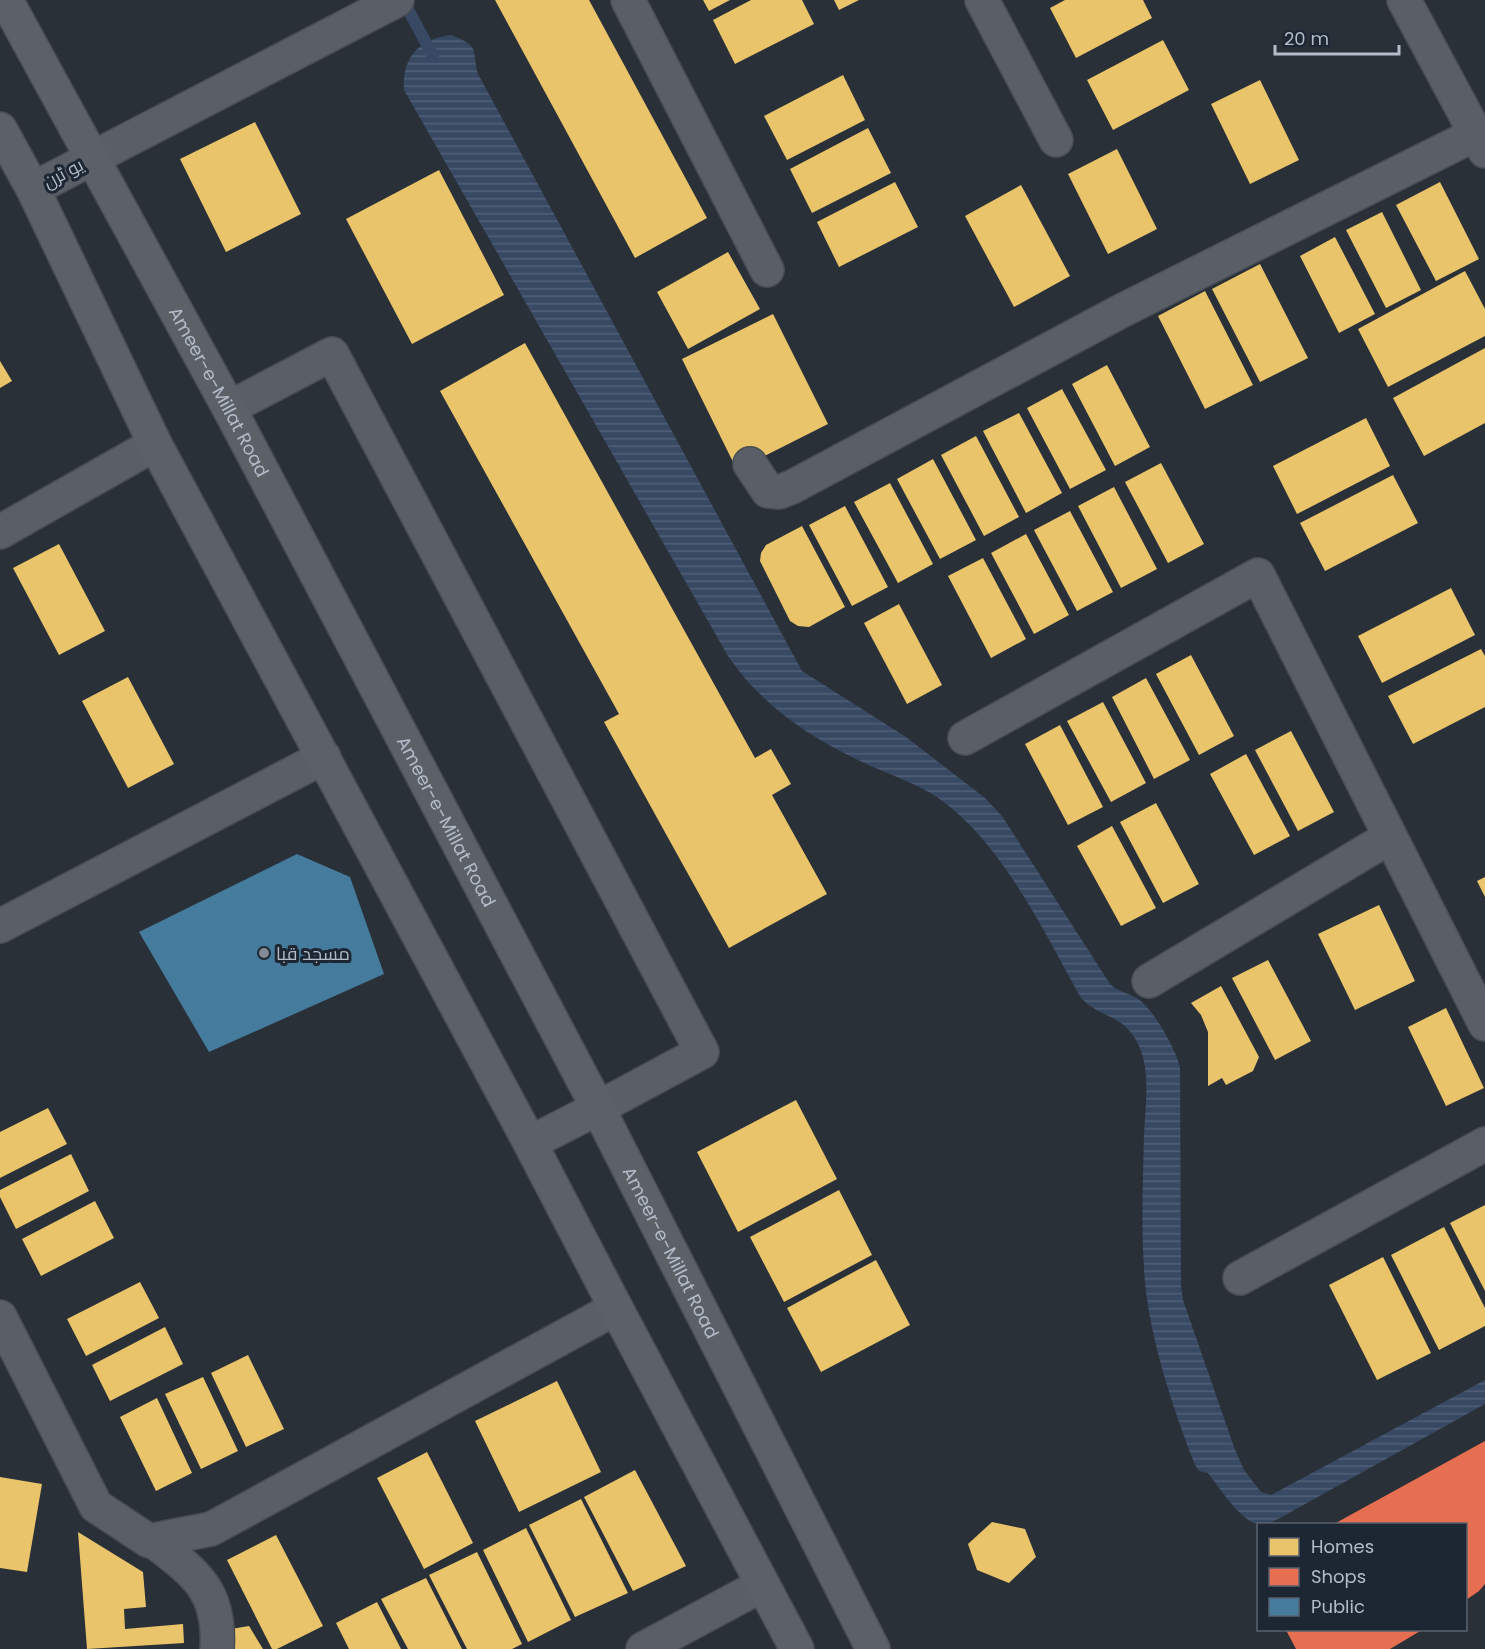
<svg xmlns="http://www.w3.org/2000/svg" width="1485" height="1649" viewBox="0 0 1485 1649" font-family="Poppins,Cairo,sans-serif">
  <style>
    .water { fill: url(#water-rules) }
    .homes { fill: #e9c46a }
    .shops { fill: #e76f51 }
    .public { fill: #457b9d }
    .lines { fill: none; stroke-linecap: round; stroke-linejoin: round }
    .stream { stroke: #384963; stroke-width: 12 }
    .minor-casing { stroke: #484c53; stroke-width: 36 }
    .major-casing { stroke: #484c55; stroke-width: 36 }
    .minor { stroke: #5a5e66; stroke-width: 33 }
    .major { stroke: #5c6168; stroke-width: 33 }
    .poi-dot { fill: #848b96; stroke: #1d2633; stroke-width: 2 }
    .labels { text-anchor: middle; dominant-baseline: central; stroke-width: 6; stroke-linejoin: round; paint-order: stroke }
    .street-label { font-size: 18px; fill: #b4bcc9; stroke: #1d2633 }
    .poi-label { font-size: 18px; fill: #b4bcc9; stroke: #1d2633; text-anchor: start }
  </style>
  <defs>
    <pattern id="water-rules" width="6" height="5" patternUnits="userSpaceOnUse" patternTransform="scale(1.5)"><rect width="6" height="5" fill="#384963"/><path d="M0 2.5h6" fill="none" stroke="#526178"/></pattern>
  </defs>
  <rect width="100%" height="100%" fill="#2a3038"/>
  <path class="water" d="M451,35C481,47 471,48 478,74L802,671L906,737L985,798L1002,816L1110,984C1120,993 1127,992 1138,999C1153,1008 1176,1050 1180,1067L1181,1286L1183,1300L1234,1447L1244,1470L1261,1492L1271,1495L1485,1380V1404L1280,1518C1273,1521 1265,1526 1257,1524C1241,1521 1218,1486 1208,1473L1199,1471L1195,1465C1172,1406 1147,1331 1144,1268C1141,1224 1143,1180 1144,1136C1145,1108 1151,1072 1139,1046C1124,1013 1102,1020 1081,998C1043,930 999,836 932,794C909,780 882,772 858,760C821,742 786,721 757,691C746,681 737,668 728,656L404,90C402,56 420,39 451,35Z"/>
  <g class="homes">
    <polygon points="495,0 589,0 707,218 635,258"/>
    <polygon points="703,0 730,0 709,11"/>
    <polygon points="751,0 802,0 814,24 735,64 713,20"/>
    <polygon points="834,0 859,0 839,10"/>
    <polygon points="1065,0 1143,0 1152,18 1076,58 1050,8"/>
    <polygon points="1163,40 1189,90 1113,130 1087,80"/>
    <polygon points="843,75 865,120 787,160 764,116"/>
    <polygon points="1260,80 1299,160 1250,184 1211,104"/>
    <polygon points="255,122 301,214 226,252 180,159"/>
    <polygon points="868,128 891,173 812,213 790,169"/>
    <polygon points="1117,149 1157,229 1108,254 1068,174"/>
    <polygon points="439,170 504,295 412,344 346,219"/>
    <polygon points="895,182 918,227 839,267 817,222"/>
    <polygon points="1440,182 1479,259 1436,281 1396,205"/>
    <polygon points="1021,185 1070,276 1014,307 965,216"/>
    <polygon points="1382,212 1421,290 1386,308 1346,230"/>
    <polygon points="1335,237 1375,314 1339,333 1300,256"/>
    <polygon points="728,252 760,309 688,349 657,292"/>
    <polygon points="1260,264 1308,358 1260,382 1212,289"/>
    <polygon points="1465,271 1485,309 1485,336 1388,387 1358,329"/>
    <polygon points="1205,291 1253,385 1205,409 1158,316"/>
    <polygon points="773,314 828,424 737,470 682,359"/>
    <polygon points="525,343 755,758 771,749 791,784 772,795 827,894 729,948 604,722 619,714 440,391"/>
    <polygon points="1485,348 1485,423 1424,456 1393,398"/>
    <polygon points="0,361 12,381 0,388"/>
    <polygon points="1107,365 1150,447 1115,466 1072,384"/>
    <polygon points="1062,389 1106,470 1070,489 1027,408"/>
    <polygon points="1019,413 1062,493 1026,513 983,431"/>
    <polygon points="1366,418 1390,466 1297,514 1273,466"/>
    <polygon points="976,436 1019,517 984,536 941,455"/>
    <polygon points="933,459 976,540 940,559 897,479"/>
    <polygon points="1161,463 1204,544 1168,563 1125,482"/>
    <polygon points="1393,475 1418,523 1325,571 1300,523"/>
    <polygon points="890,483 933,564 898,583 854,502"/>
    <polygon points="1114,487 1157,569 1121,588 1078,506"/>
    <polygon points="845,506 888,587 852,606 809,525"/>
    <polygon points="1070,511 1113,592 1077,611 1034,530"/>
    <polygon points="802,526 845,607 809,627 798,626 790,621 760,561 761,553 766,545"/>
    <polygon points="1026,534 1069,615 1034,634 991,553"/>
    <polygon points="59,544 105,631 59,655 13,568"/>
    <polygon points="983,558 1026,639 991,658 948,576"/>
    <polygon points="1451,588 1475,635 1382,683 1358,636"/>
    <polygon points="899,604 942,685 907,704 864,623"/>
    <polygon points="1481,649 1485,656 1485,707 1413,744 1388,696"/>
    <polygon points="1191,655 1234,736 1199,755 1156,674"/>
    <polygon points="128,677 174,764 128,788 82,701"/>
    <polygon points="1146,678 1190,760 1154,779 1112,697"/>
    <polygon points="1103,702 1146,783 1111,802 1067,721"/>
    <polygon points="1060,725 1103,807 1068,825 1025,744"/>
    <polygon points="1291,731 1334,812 1298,831 1255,750"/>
    <polygon points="1246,754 1290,836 1254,855 1210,774"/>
    <polygon points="1156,803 1199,884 1163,903 1120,822"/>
    <polygon points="1112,826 1156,908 1121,926 1077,846"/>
    <polygon points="1485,877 1485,897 1477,881"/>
    <polygon points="1379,905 1415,981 1355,1010 1318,934"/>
    <polygon points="1268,960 1311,1041 1275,1060 1232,978"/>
    <polygon points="1221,986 1259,1057 1253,1071 1226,1085 1222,1078 1208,1086 1208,1032 1201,1015 1191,1003"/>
    <polygon points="1446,1008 1484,1088 1446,1106 1408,1027"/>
    <polygon points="796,1100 837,1179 738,1232 697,1152"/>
    <polygon points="48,1108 67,1144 0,1178 0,1132"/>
    <polygon points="71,1154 89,1191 16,1229 0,1197 0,1190"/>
    <polygon points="839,1190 872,1255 784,1302 750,1237"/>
    <polygon points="95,1201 114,1238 41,1276 22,1239"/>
    <polygon points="1485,1205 1485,1291 1450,1223"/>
    <polygon points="1444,1227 1485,1308 1485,1326 1439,1350 1391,1255"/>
    <polygon points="1383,1257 1431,1353 1377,1380 1329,1285"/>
    <polygon points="876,1260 910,1325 821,1372 787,1308"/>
    <polygon points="140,1282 159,1318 86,1356 67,1319"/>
    <polygon points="165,1327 183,1364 110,1401 92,1365"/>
    <polygon points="248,1355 284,1429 246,1447 211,1373"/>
    <polygon points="203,1377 238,1451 201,1469 165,1394"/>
    <polygon points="557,1381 601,1472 519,1512 475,1421"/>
    <polygon points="157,1398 192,1473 156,1491 120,1417"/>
    <polygon points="427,1452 473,1543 424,1569 377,1478"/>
    <polygon points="635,1470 686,1566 633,1591 584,1497"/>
    <polygon points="0,1477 42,1484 27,1572 0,1568"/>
    <polygon points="581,1499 628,1593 575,1617 529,1525"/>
    <polygon points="992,1522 1025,1529 1036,1557 1009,1583 977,1570 968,1544"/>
    <polygon points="526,1528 571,1620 528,1642 483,1550"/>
    <polygon points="78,1532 143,1572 146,1607 124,1609 125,1629 183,1624 184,1643 87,1649"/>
    <polygon points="276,1535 323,1626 277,1649 272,1649 227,1560"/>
    <polygon points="477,1552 522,1644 512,1649 467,1649 429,1575"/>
    <polygon points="426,1578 462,1649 408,1649 381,1599"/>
    <polygon points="377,1602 401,1649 349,1649 336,1623"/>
    <polygon points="249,1626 263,1649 224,1649 225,1630"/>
  </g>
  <g class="shops">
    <polygon points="1485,1441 1485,1584 1479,1591 1466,1600 1466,1524 1334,1524"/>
    <polygon points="1286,1630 1422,1630 1390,1649 1296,1649"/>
  </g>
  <polygon class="public" points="297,854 350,877 384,974 209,1052 139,932"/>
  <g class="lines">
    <polyline class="stream" points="403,0 433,56"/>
    <g class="minor-casing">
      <g id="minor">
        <polyline points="628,0 767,270"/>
        <polyline points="982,0 1056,140"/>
        <polyline points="1404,0 1485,151"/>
        <polyline points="33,189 397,0"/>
        <polyline points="229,408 332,354 702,1052 598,1108"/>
        <polyline points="750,464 768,491 779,492 792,487 1123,310 1476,134"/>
        <polyline points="0,532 155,444"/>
        <polyline points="965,738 1258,575 1485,1024"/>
        <polyline points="0,926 324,757"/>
        <polyline points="1149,981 1390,837"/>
        <polyline points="1240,1278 1485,1144"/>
        <polyline points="0,1317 96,1506 149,1541 211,1529 616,1308"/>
        <path d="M152,1540C195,1573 221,1590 217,1649"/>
        <polyline points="643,1649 762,1585"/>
      </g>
    </g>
    <g class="major-casing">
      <g id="major">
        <path id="s1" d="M6,0L229,408L598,1108L873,1649"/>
        <polyline points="0,129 33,189 155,444 530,1143 616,1308 797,1649"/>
        <polyline points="530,1143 598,1108"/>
      </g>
    </g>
    <use href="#minor" class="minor"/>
    <use href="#major" class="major"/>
  </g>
  <circle class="poi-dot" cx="264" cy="953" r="6"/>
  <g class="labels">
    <g class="street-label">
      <text transform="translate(63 173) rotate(-28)">یو ٹرن</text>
      <text stroke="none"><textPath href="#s1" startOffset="446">Ameer-e-Millat Road</textPath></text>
      <text stroke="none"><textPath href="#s1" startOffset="932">Ameer-e-Millat Road</textPath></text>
      <text stroke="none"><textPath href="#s1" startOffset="1418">Ameer-e-Millat Road</textPath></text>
    </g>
    <g class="poi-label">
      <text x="276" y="953">مسجد قبا</text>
    </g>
  </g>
  <rect x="1257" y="1523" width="210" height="108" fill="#1d2633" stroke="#59626f" stroke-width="1.5"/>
  <rect x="1269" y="1538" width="30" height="18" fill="#e9c46a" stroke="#59626f" stroke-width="1.5"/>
  <text x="1311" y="1553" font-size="18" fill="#b4bcc9">Homes</text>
  <rect x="1269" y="1568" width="30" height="18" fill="#e76f51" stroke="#59626f" stroke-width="1.5"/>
  <text x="1311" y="1583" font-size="18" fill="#b4bcc9">Shops</text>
  <rect x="1269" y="1598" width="30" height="18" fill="#457b9d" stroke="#59626f" stroke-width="1.5"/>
  <text x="1311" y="1613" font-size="18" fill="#b4bcc9">Public</text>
  <path d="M1275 45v9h124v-9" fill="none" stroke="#b4bcc9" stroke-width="3"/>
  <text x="1284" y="45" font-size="18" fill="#b4bcc9" stroke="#1d2633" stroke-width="4.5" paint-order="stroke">20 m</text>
</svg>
